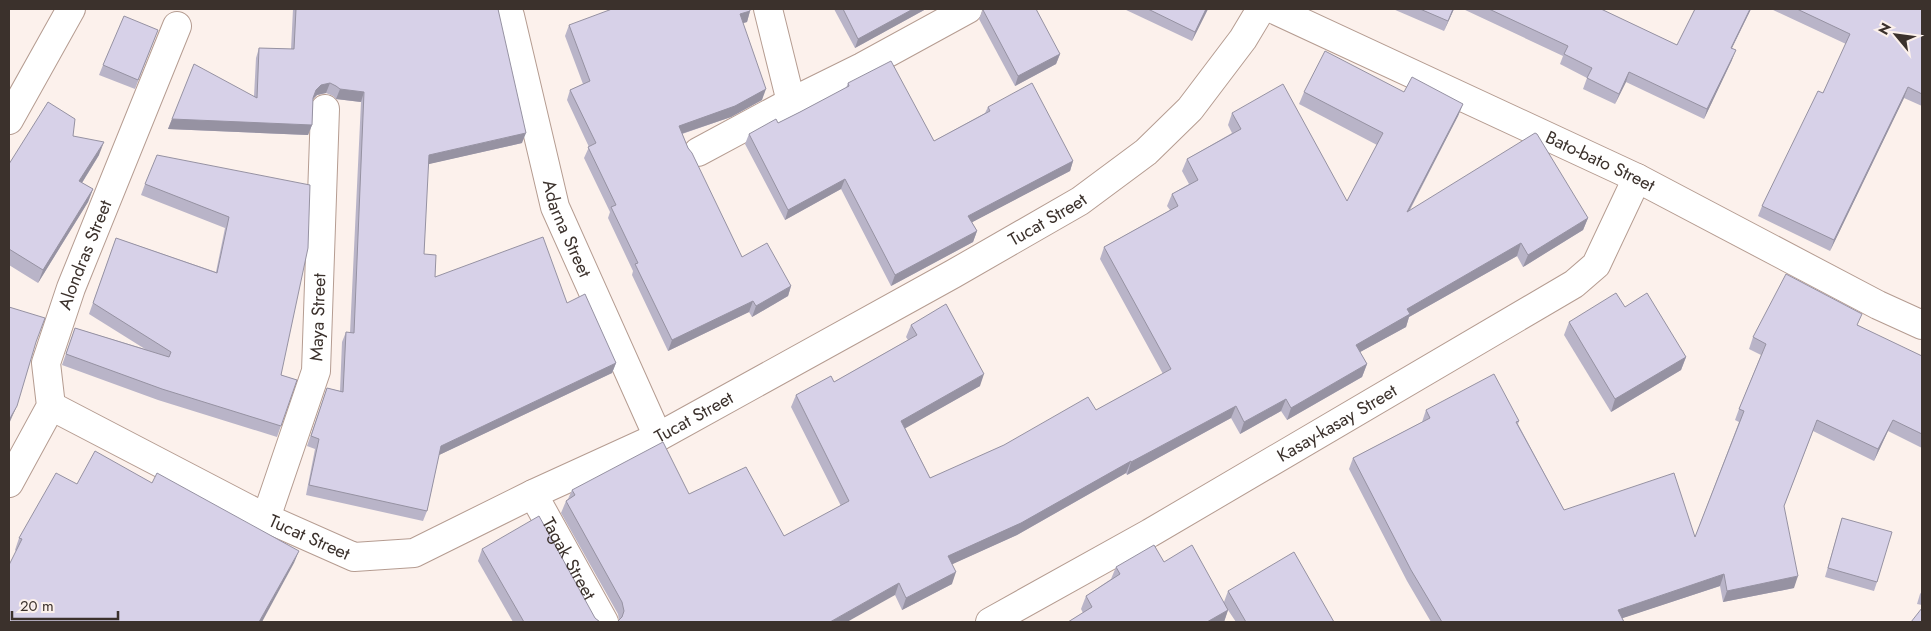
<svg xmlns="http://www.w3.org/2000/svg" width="1931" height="631" viewBox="0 0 1931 631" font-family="Jost,sans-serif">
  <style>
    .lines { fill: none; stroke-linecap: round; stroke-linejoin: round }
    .minor-casing { stroke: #b59c91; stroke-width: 30 }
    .minor { stroke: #fff; stroke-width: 28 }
    .wall { fill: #b9b4c8 }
    .shaded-wall { fill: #9692a2 }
    .building { fill: #d7d1e8; stroke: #9692a2 }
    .labels { text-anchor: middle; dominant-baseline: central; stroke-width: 4.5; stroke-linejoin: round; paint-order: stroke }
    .street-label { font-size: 18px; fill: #3b312c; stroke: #fcf1ec }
  </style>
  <rect width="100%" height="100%" fill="#fcf1ec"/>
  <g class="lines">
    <g class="minor-casing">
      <g id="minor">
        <path id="s1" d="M507,9L510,16L555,207L658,437"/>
        <polyline points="768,9 791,102"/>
        <path id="s2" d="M1273,9L1637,178L1878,305L1922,325"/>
        <polyline points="9,120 71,9"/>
        <polyline points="698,152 791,102 862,67 968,9"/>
        <path id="s3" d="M51,406L266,518L354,557L414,553L533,494L658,437L953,274L1080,201L1146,152L1190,109L1243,39L1261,9"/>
        <path id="s4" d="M9,483L51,406L46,363L71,288L177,26"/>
        <path id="s5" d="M533,494L604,622"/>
        <path id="s6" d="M266,518L316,371L325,109"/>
        <path id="s7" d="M990,622L1150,533L1574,284L1596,265L1637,178"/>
      </g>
    </g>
    <use href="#minor" class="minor"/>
  </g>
  <g class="wall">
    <polygon points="293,9 498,9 522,143 428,164 424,254 435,277 567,303 616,363 612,373 439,455 427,511 423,521 306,495 315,449 307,446 327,388 340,391 342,342 346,332 350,333 361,102 336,99 333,96 326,93 317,95 313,99 312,125 308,135 168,129 172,119 254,96 256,58 259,48 291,49"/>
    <polygon points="834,9 926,9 855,48"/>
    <polygon points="983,9 1060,54 1056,64 1015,86 979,19"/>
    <polygon points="1124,9 1208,9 1192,41"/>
    <polygon points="1393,9 1454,9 1444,31"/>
    <polygon points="1463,9 1602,9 1602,10 1677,45 1695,9 1751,9 1732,48 1732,60 1704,119 1626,82 1615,104 1583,89 1587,78 1560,64 1563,56"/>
    <polygon points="1771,9 1922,9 1922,106 1904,98 1830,251 1758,216 1762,206 1823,93 1846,44"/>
    <polygon points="750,11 747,22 743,23 762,100 731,117 682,134 688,148 742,257 791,286 788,296 752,317 749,312 668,351 632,275 633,271 608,218 610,212 584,158 589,147 567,100 570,90 583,84 565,36 569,25"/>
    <polygon points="158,30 135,89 99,75 103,65"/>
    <polygon points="848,83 934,141 985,113 988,107 1073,161 1070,171 972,222 977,231 973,242 891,286 841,189 785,220 745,144 749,134 778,123 800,112 846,88"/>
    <polygon points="1304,92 1404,92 1463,104 1458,116 1410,210 1588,218 1583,230 1523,267 1517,256 1409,317 1406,327 1360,352 1367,364 1362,377 1287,420 1281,411 1240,434 1231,418 1127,475 1126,473 1017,535 952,564 952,584 902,610 895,595 619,620 618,614 561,513 566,501 568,499 572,490 689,494 784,536 841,506 791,407 796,395 834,382 908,340 906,337 911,325 980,386 905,428 930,478 1096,410 1163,374 1100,259 1104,247 1170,210 1167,206 1172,194 1189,184 1182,171 1187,159 1232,133 1228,125 1232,113 1347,201 1377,145 1299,104"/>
    <polygon points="73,136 99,155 82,183 93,189 88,202 38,283 9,265 9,164"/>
    <polygon points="145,184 310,185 281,375 297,380 277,437 158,400 62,365 75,328 145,349 89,314 116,238 216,272 225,228 141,195"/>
    <polygon points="1625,307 1686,357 1681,370 1611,412 1564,335 1569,322"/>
    <polygon points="1858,325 1922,361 1922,448 1888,431 1874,461 1813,431 1784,506 1794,588 1723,602 1720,586 1622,618 1624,622 1431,622 1407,581 1349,469 1353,458 1422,422 1426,410 1519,421 1518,424 1564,510 1695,537 1739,422 1735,420 1739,409 1761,355 1749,349 1753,337"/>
    <polygon points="77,484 294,563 16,551 15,550 19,538"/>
    <polygon points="1842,518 1877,582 1874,591 1825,577"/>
    <polygon points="482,549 595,618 600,622 513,622 478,561"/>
    <polygon points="1164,562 1224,602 1228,591 1334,622 1236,622 1228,610 1224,622 1068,622 1083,613 1081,609 1086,596 1111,579 1116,567"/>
    <polygon points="1922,591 1922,605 1917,604 1920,594"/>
  </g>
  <g class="shaded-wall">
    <polygon points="913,9 926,9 855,48 858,39"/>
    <polygon points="1206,9 1208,9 1192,41 1195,32"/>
    <polygon points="1453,9 1454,9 1444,31 1448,21"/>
    <polygon points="1750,9 1751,9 1727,58 1731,48"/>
    <polygon points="750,11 747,22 736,25 740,14"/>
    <polygon points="1736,50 1732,60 1704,119 1707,109"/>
    <polygon points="1060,54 1056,64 1015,86 1018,76"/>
    <polygon points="1629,72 1626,82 1615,104 1619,94"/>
    <polygon points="330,83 326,93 317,95 312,100 316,90 321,85"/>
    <polygon points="1908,87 1904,98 1830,251 1834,240"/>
    <polygon points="340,89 364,92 361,102 336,99"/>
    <polygon points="766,89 762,100 731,117 675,136 679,126"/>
    <polygon points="1463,104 1458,116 1402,224 1407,212"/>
    <polygon points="172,119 312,125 308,135 168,129"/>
    <polygon points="526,133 522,143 425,165 429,155"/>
    <polygon points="104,142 99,155 75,194 79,181"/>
    <polygon points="1073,161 1070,171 965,226 968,216"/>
    <polygon points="845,179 841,189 785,220 788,210"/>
    <polygon points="93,189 88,202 38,283 43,270"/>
    <polygon points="1588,218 1583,230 1523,267 1528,255"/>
    <polygon points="977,231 973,242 891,286 895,275"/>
    <polygon points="1521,243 1517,256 1409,317 1406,327 1351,357 1356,345 1407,309"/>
    <polygon points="791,286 788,296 752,317 756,306"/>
    <polygon points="753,301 749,312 668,351 672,340"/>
    <polygon points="1686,357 1681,370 1611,412 1615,399"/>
    <polygon points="616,363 612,373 437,456 441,446"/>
    <polygon points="1367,364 1362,377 1287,420 1291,408"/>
    <polygon points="984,374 980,386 897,433 901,421"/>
    <polygon points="1286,399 1281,411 1240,434 1244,422"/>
    <polygon points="17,406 12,417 9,424 9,420"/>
    <polygon points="1236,406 1231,418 1127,475 1131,462"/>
    <polygon points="1893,420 1888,431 1874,461 1878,449"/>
    <polygon points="1131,461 1126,473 1017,535 944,568 948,556"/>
    <polygon points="299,551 294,563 262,622 259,622"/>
    <polygon points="956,572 952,584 902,610 906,598"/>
    <polygon points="1724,574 1720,586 1614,621 1618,610"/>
    <polygon points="1798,576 1794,588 1723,602 1727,591"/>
    <polygon points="899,583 895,595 847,622 830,622"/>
    <polygon points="1228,610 1224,622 1207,622"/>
  </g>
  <g class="building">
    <polygon points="296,9 439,9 438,9 498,9 526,133 429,155 424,254 436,255 435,277 543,237 567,303 585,294 616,363 441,446 427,511 309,485 319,439 311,436 327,388 343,392 346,332 354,333 364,92 340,89 336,86 330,83 321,85 316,90 313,98 312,125 172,119 194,64 257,98 259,48 294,49"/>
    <polygon points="612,9 750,9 750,11 740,14 766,89 735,106 679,126 688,148 692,153 742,257 767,243 791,286 756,306 753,301 672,340 635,264 638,263 611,207 616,205 588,147 596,143 570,90 590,81 569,25"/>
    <polygon points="843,9 913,9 858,39"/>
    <polygon points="983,9 1036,9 1060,54 1018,76 983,10"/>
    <polygon points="1148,9 1206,9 1195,32"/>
    <polygon points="1420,9 1453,9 1448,21"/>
    <polygon points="1489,9 1601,9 1677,45 1695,9 1750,9 1731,48 1736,50 1707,109 1629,72 1619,94 1587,78 1592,68 1564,54 1568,46"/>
    <polygon points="1797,9 1922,9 1922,94 1908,87 1834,240 1762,206 1818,91 1823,93 1850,34"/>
    <polygon points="124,16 158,30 138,80 103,65"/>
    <polygon points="1325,51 1404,92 1412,77 1463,104 1407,212 1535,133 1537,134 1588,218 1528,255 1521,243 1407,309 1410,314 1356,345 1367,364 1291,408 1286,399 1244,422 1236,406 1131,462 1131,461 1021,523 948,556 956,572 906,598 899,583 830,622 617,622 622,617 624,611 622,602 566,501 575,495 572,490 663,442 689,494 746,467 784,536 849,501 796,395 831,376 834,382 917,335 911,325 946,304 984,374 901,421 930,478 1004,445 1088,397 1096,410 1171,369 1104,247 1178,206 1172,194 1198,180 1187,159 1241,129 1232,113 1283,84 1347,201 1383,133 1304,92"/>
    <polygon points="891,61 934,141 990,111 988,107 1032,83 1073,161 968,216 977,231 895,275 845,179 788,210 749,134 776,119 778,123 800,112 849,86 848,83"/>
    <polygon points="48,102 75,119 73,136 104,142 79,181 93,189 43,270 9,249 9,164"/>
    <polygon points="157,155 310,185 308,248 281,375 297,380 281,426 162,389 66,354 75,328 169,357 171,352 93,303 116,238 217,273 229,217 145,184"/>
    <polygon points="1786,274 1862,314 1857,325 1922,356 1922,434 1893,420 1878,449 1817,420 1784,506 1798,576 1727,591 1724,574 1618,610 1624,622 1442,622 1411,570 1353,458 1430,418 1426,410 1494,374 1519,421 1516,422 1564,510 1674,473 1695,537 1744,411 1739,409 1766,344 1753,337"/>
    <polygon points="1616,293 1625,307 1647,293 1686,357 1615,399 1569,322"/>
    <polygon points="9,307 45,318 36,342 17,406 9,420"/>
    <polygon points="95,451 152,483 157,473 299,551 259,622 9,622 9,565 22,539 19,538 56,473 77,484"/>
    <polygon points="539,516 595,618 600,622 524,622 482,549"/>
    <polygon points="1842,518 1892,532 1877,582 1828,568"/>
    <polygon points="1154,545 1164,562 1192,545 1228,610 1207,622 1068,622 1092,607 1086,596 1120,574 1116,567"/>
    <polygon points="1294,552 1334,622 1246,622 1228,591"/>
    <polygon points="1922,608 1922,622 1911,622"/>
  </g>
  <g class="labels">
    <g class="street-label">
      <text stroke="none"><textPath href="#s2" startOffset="361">Bato-bato Street</textPath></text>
      <text stroke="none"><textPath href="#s3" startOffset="1115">Tucat Street</textPath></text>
      <text stroke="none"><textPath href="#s1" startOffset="228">Adarna Street</textPath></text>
      <text stroke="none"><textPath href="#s4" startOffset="246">Alondras Street</textPath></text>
      <text stroke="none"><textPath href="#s6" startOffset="209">Maya Street</textPath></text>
      <text stroke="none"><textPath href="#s3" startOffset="710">Tucat Street</textPath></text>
      <text stroke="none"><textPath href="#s7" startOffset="400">Kasay-kasay Street</textPath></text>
      <text stroke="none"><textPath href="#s3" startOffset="290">Tucat Street</textPath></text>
      <text stroke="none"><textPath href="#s5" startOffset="74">Tagak Street</textPath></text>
    </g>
  </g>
  <rect width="1931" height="631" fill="none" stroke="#3b312c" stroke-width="20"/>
  <g transform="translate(1896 35) rotate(299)" stroke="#fcf1ec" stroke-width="4" paint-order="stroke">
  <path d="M0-4L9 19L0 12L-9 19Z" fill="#3b312c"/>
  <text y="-8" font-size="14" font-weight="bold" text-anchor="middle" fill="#3b312c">N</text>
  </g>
  <path d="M12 611v8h106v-8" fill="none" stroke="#3b312c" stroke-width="2.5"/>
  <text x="20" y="611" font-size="15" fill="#3b312c" stroke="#fcf1ec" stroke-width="4" paint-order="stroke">20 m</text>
</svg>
